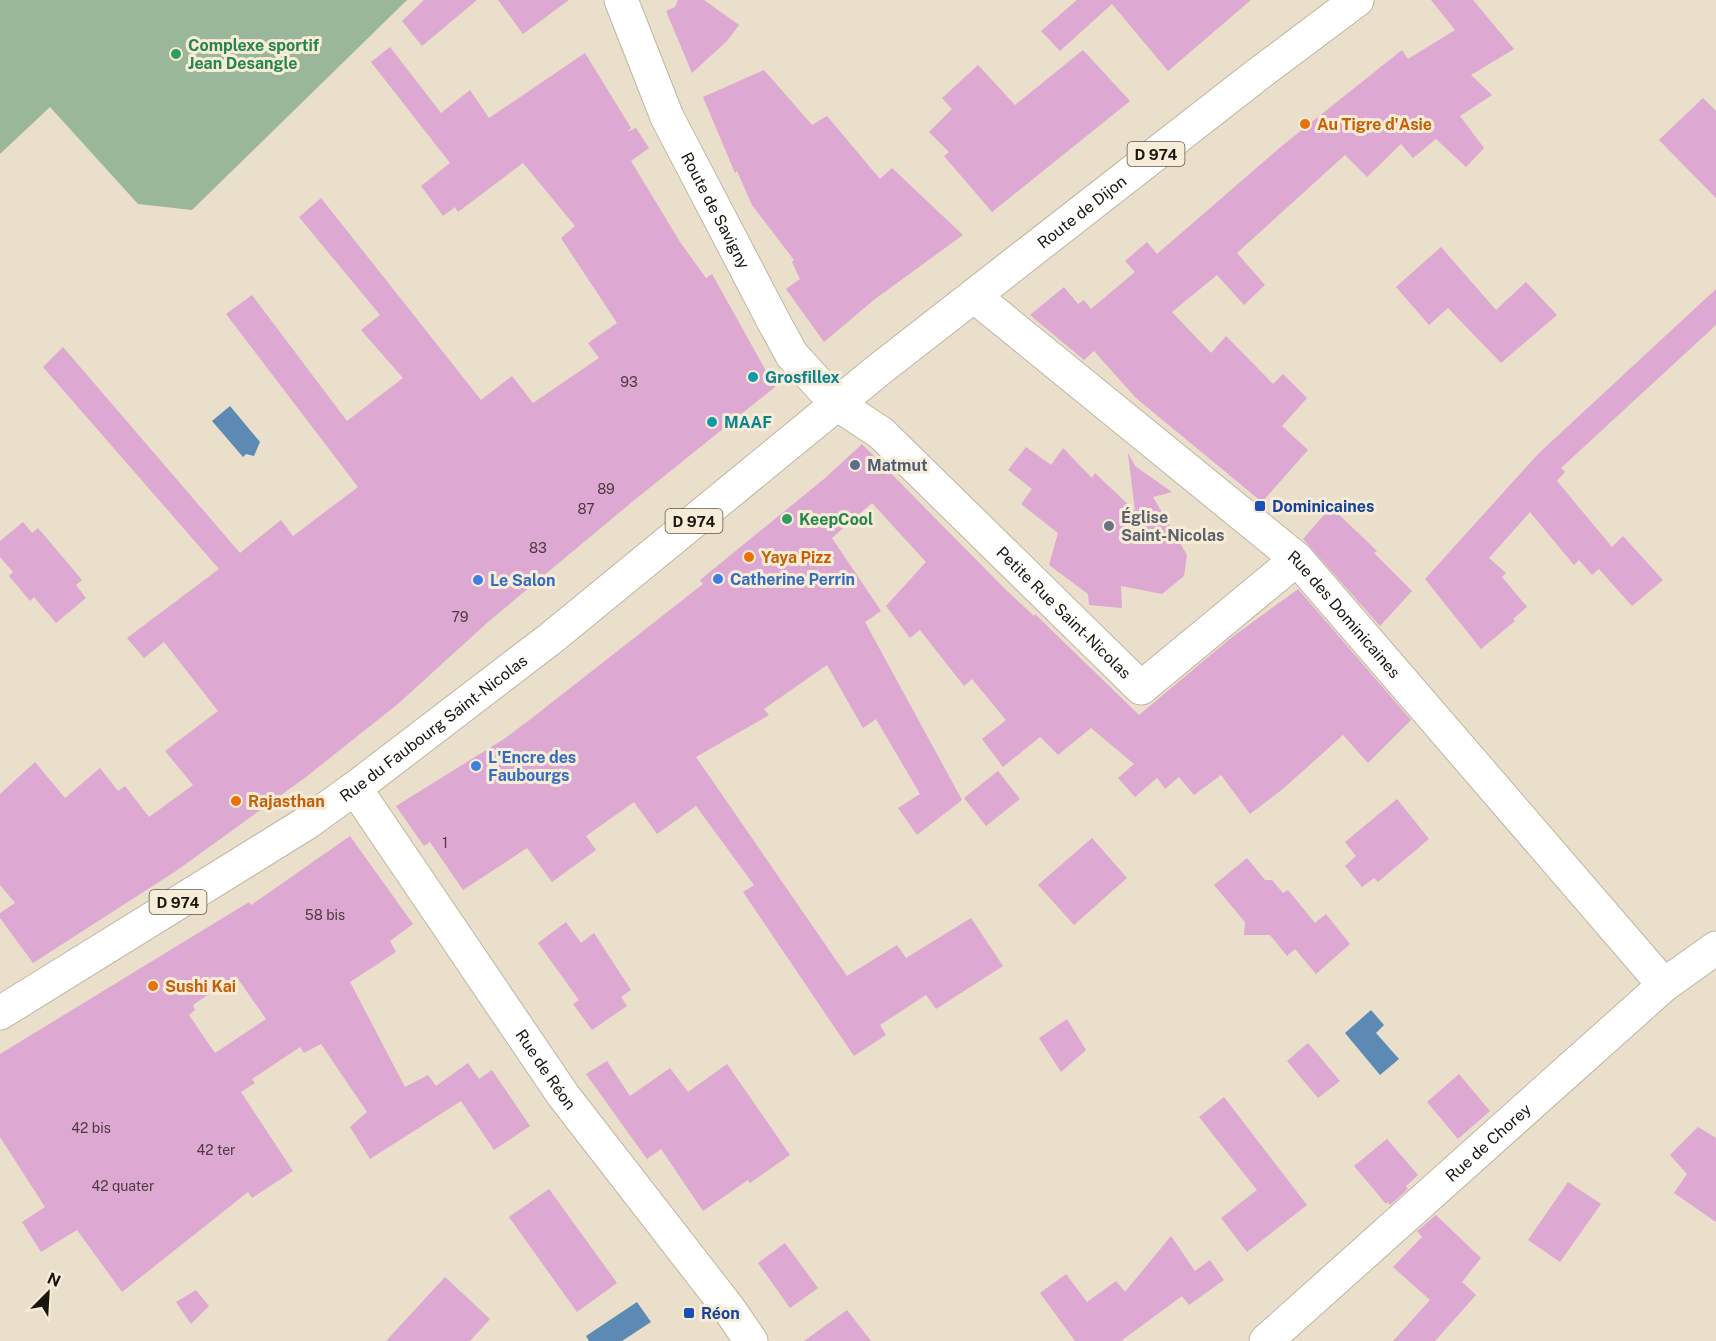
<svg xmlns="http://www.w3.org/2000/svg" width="1716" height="1341" viewBox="0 0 1716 1341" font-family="'Public Sans',sans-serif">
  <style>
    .green { fill: #9ab799 }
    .water { fill: #5d89b5 }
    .building { fill: #dda8d1; fill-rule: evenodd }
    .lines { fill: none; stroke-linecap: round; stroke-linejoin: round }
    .minor-casing { stroke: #c0b5a1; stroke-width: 35 }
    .major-casing { stroke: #c0b5a1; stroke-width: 35 }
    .minor { stroke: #fff; stroke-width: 33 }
    .major { stroke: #fff; stroke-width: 33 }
    .leisure-dot { fill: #2e9e5b; stroke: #f7ecd7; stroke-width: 2 }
    .food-dot { fill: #e8710a; stroke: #f7ecd7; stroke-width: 2 }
    .culture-dot { fill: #0f9aa8; stroke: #f7ecd7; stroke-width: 2 }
    .service-dot { fill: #5c6f8a; stroke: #f7ecd7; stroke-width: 2 }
    .transit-dot { fill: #1a4fb4; stroke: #f7ecd7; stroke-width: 2 }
    .worship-dot { fill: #6b7280; stroke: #f7ecd7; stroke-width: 2 }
    .shop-dot { fill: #3f7fe0; stroke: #f7ecd7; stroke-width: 2 }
    .labels { text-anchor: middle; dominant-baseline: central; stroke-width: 6; stroke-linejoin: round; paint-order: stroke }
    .number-label { font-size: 14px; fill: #4b3a40 }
    .shield { fill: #f7ecd7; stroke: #5c564b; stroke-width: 1.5 }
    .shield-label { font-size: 15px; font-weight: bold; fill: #1a160f }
    .leisure-label { font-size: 16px; font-weight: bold; fill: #27864d; stroke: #f7ecd7; text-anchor: start }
    .food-label { font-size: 16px; font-weight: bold; fill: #c56008; stroke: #f7ecd7; text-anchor: start }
    .street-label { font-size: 16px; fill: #1a160f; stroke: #f7ecd7 }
    .culture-label { font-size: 16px; font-weight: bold; fill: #0d838f; stroke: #f7ecd7; text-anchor: start }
    .service-label { font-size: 16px; font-weight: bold; fill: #4e5e75; stroke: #f7ecd7; text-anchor: start }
    .transit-label { font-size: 16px; font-weight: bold; fill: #164399; stroke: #f7ecd7; text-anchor: start }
    .worship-label { font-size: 16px; font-weight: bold; fill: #5b616d; stroke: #f7ecd7; text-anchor: start }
    .shop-label { font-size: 16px; font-weight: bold; fill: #366cbe; stroke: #f7ecd7; text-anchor: start }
  </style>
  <rect width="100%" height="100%" fill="#eadfca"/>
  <polygon class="green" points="0,0 407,0 192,210 138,204 50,107 0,154"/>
  <g class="water">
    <polygon points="230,406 260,442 254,456 246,454 243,457 212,421"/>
    <polygon points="1371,1010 1384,1025 1376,1033 1399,1059 1380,1075 1345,1033"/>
    <polygon points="637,1302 651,1322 622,1341 589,1341 586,1336"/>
  </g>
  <g class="building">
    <polygon points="424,0 477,0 422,46 402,21"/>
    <polygon points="498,0 569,0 523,34"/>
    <polygon points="678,0 704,0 739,25 727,41 692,73 666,11 675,7"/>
    <polygon points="1077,0 1251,0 1168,71 1112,4 1060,51 1041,31"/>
    <polygon points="1431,0 1473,0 1514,49 1471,75 1492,95 1460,116 1484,148 1466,167 1436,139 1413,158 1401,144 1367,177 1345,155 1237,253 1265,285 1244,305 1217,275 1172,312 1211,353 1226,336 1273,384 1283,374 1307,398 1282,426 1308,450 1262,502 1136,398 1094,351 1084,360 1030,315 1064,287 1078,304 1084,300 1091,309 1135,272 1125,261 1147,242 1157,254 1283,145 1402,50 1408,59 1455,30"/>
    <polygon points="390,47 441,113 470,90 489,118 585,53 631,128 627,132 636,128 649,148 631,161 680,242 706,278 712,274 775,387 632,502 488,622 399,703 306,777 176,871 33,963 0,918 0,913 15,903 0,885 0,794 35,762 65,798 100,768 118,791 125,786 149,817 193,785 165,751 218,711 164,642 144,658 127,638 219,569 43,367 63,347 240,553 281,520 293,536 358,487 226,314 252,295 347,421 403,378 361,330 380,315 299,217 321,198 481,400 512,376 533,403 599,358 588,343 617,323 561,238 575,226 523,163 458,212 455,207 443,216 421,186 450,163 371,62"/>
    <polygon points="1083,50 1130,101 992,212 944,156 949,152 929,132 952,109 942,98 978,65 1015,105"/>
    <polygon points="764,70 812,125 827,116 880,179 892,168 963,235 875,299 824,342 786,289 800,279 792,262 794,260 752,205 737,171 735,173 703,97"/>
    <polygon points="1703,98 1716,111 1716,198 1659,140"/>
    <polygon points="1441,247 1496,310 1526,282 1557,315 1501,363 1448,308 1429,325 1396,287"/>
    <polygon points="1716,289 1716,325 1561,468 1565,472 1557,481 1612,547 1623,536 1663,580 1632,606 1599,569 1592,575 1579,560 1574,565 1530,512 1489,558 1506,573 1502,577 1527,607 1513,619 1515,621 1481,649 1425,579 1539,453"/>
    <polygon points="862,444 1005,589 1034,616 1035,614 1139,715 1231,638 1298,589 1411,720 1368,763 1343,735 1284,788 1250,814 1221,775 1194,795 1179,777 1165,789 1157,778 1135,797 1118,778 1134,764 1091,728 1058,755 1040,737 1003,767 982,739 1006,720 972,679 964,686 920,630 910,638 886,606 926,562 872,503 832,538 881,611 865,622 962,800 917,835 898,808 920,794 876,719 863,728 827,665 764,709 769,715 696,757 847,976 897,945 906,958 971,918 1003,966 936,1009 926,995 880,1025 886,1035 854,1056 743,892 754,885 696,806 657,834 634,802 586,836 596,850 552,882 527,848 463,890 430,842 424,846 396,806 504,739 532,718 703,584 700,580 824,479"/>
    <polygon points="1026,447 1051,465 1063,448 1092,478 1095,473 1135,511 1128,453 1135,466 1172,492 1153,497 1187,555 1184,576 1162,594 1121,586 1122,608 1089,605 1088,594 1049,565 1058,533 1021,504 1032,489 1008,470"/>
    <polygon points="1331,507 1377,551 1374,553 1412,591 1380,626 1303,539"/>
    <polygon points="23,522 32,533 38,528 82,580 76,585 86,598 56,623 34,597 30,601 9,576 13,572 0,557 0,541"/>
    <polygon points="998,771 1020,799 986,826 964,798"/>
    <polygon points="1397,799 1429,839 1378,882 1374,878 1362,887 1345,866 1356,856 1345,842"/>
    <path d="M350,836L413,924L390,941L396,952L350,982L405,1087L428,1075L436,1086L468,1063L479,1079L492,1070L530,1126L494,1150L461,1101L370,1159L350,1127L367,1112L321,1044L304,1053L300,1047L252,1079L255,1083L241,1092L293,1171L252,1198L248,1192L122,1292L77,1230L41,1252L22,1222L45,1207L0,1137V1054L249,902L251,905ZM236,976L266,1019L215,1053L189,1015L195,1010L193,1005Z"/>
    <polygon points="1092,838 1127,878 1074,925 1038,885"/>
    <polygon points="1247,858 1265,880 1272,880 1283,893 1288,890 1315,923 1326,914 1350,944 1316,974 1295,949 1287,956 1270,935 1244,935 1245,922 1214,885"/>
    <polygon points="566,922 581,943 594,933 631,990 621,997 627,1006 592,1030 573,1004 579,1000 538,943"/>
    <polygon points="1067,1019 1086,1050 1061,1072 1039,1038"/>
    <polygon points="1308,1043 1340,1081 1318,1098 1287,1061"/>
    <polygon points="607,1061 630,1096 670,1068 688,1092 727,1064 790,1155 750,1183 748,1180 703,1211 661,1149 647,1159 586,1074"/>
    <polygon points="1459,1074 1490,1111 1458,1139 1427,1102"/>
    <polygon points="1224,1097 1307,1205 1247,1252 1221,1218 1257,1190 1199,1117"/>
    <polygon points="1698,1127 1716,1138 1716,1222 1674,1193 1687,1174 1670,1155"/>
    <polygon points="1387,1139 1418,1175 1406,1186 1408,1189 1390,1205 1388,1202 1386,1204 1354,1166"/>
    <polygon points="1568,1182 1601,1204 1560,1262 1528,1240"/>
    <polygon points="549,1189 617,1283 577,1312 509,1217"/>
    <polygon points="1436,1215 1481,1258 1462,1282 1476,1295 1435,1341 1393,1341 1430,1300 1393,1267 1422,1237 1417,1231"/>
    <polygon points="1171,1236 1195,1271 1210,1260 1224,1280 1189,1305 1182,1296 1121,1341 1075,1341 1040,1293 1066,1274 1087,1302 1116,1281 1125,1292"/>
    <polygon points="785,1243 818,1288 790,1308 758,1263"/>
    <polygon points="445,1277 490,1319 470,1341 386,1341"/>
    <polygon points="196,1290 209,1306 191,1324 176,1302"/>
    <polygon points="847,1310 871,1341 804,1341"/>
  </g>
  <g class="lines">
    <g class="minor-casing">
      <g id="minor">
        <path id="s1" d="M974,296L1297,559L1664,985"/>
        <path id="s2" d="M837,404L881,433L1141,688L1297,559"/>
        <path id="s3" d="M355,788L563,1095L729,1309L751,1341"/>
        <path id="s4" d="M1266,1341L1664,985L1716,948"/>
      </g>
    </g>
    <g class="major-casing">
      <g id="major">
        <path id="s5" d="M621,0L667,117L775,324L792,355L837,404"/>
        <path id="s6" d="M0,1013L305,824L355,788L550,639L881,368L1257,75L1357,0"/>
      </g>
    </g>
    <use href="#minor" class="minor"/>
    <use href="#major" class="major"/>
  </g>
  <g class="leisure-dot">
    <circle cx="176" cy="54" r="6"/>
    <circle cx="787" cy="519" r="6"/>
  </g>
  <g class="food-dot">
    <circle cx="1305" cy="124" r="6"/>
    <circle cx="749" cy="557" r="6"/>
    <circle cx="236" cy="801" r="6"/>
    <circle cx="153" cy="986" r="6"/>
  </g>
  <g class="culture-dot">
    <circle cx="753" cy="377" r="6"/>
    <circle cx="712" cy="422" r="6"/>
  </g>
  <circle class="service-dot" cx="855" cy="465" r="6"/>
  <g class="transit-dot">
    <rect x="1254" y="500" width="12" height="12" rx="3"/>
    <rect x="683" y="1307" width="12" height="12" rx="3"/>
  </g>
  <circle class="worship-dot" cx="1109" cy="526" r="6"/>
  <g class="shop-dot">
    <circle cx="718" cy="579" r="6"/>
    <circle cx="478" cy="580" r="6"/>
    <circle cx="476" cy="766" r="6"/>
  </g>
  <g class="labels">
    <g class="number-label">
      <text x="629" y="382">93</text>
      <text x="606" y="489">89</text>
      <text x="586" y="509">87</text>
      <text x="538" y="548">83</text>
      <text x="460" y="617">79</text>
      <text x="445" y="843">1</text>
      <text x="325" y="915">58 bis</text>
      <text x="91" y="1128">42 bis</text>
      <text x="216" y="1150">42 ter</text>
      <text x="123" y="1186">42 quater</text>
    </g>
    <g class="shield">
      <rect x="1127.5" y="142" width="57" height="24" rx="4.5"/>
      <rect x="665.5" y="509" width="57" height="24" rx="4.5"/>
      <rect x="149.5" y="890" width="57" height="24" rx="4.5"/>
    </g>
    <g class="shield-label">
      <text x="1156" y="154">D 974</text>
      <text x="694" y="521">D 974</text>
      <text x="178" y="902">D 974</text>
    </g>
    <g class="leisure-label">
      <text x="188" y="45">Complexe sportif<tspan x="188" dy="18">Jean Desangle</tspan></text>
      <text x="799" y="519">KeepCool</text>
    </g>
    <g class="food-label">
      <text x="1317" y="124">Au Tigre d'Asie</text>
      <text x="761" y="557">Yaya Pizz</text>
      <text x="248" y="801">Rajasthan</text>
      <text x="165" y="986">Sushi Kai</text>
    </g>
    <g class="street-label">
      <text stroke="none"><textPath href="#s5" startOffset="231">Route de Savigny</textPath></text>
      <text stroke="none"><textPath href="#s6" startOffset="1348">Route de Dijon</textPath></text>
      <text stroke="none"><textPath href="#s2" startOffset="309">Petite Rue Saint-Nicolas</textPath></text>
      <text stroke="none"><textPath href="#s1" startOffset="489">Rue des Dominicaines</textPath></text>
      <text stroke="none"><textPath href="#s6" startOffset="519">Rue du Faubourg Saint-Nicolas</textPath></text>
      <text stroke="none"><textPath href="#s3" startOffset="340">Rue de Réon</textPath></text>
      <text stroke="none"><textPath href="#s4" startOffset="298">Rue de Chorey</textPath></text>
    </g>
    <g class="culture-label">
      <text x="765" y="377">Grosfillex</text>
      <text x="724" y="422">MAAF</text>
    </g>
    <g class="service-label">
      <text x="867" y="465">Matmut</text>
    </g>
    <g class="transit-label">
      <text x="1272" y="506">Dominicaines</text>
      <text x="701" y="1313">Réon</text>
    </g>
    <g class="worship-label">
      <text x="1121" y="517">Église<tspan x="1121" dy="18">Saint-Nicolas</tspan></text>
    </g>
    <g class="shop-label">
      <text x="730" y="579">Catherine Perrin</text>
      <text x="490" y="580">Le Salon</text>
      <text x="488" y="757">L'Encre des<tspan x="488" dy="18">Faubourgs</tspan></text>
    </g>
  </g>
  <g transform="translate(48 1293) rotate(24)" stroke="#f7ecd7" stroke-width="4.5" paint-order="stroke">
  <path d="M0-4.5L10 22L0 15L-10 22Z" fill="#1a160f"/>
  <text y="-9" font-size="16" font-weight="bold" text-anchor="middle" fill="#1a160f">N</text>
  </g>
</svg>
